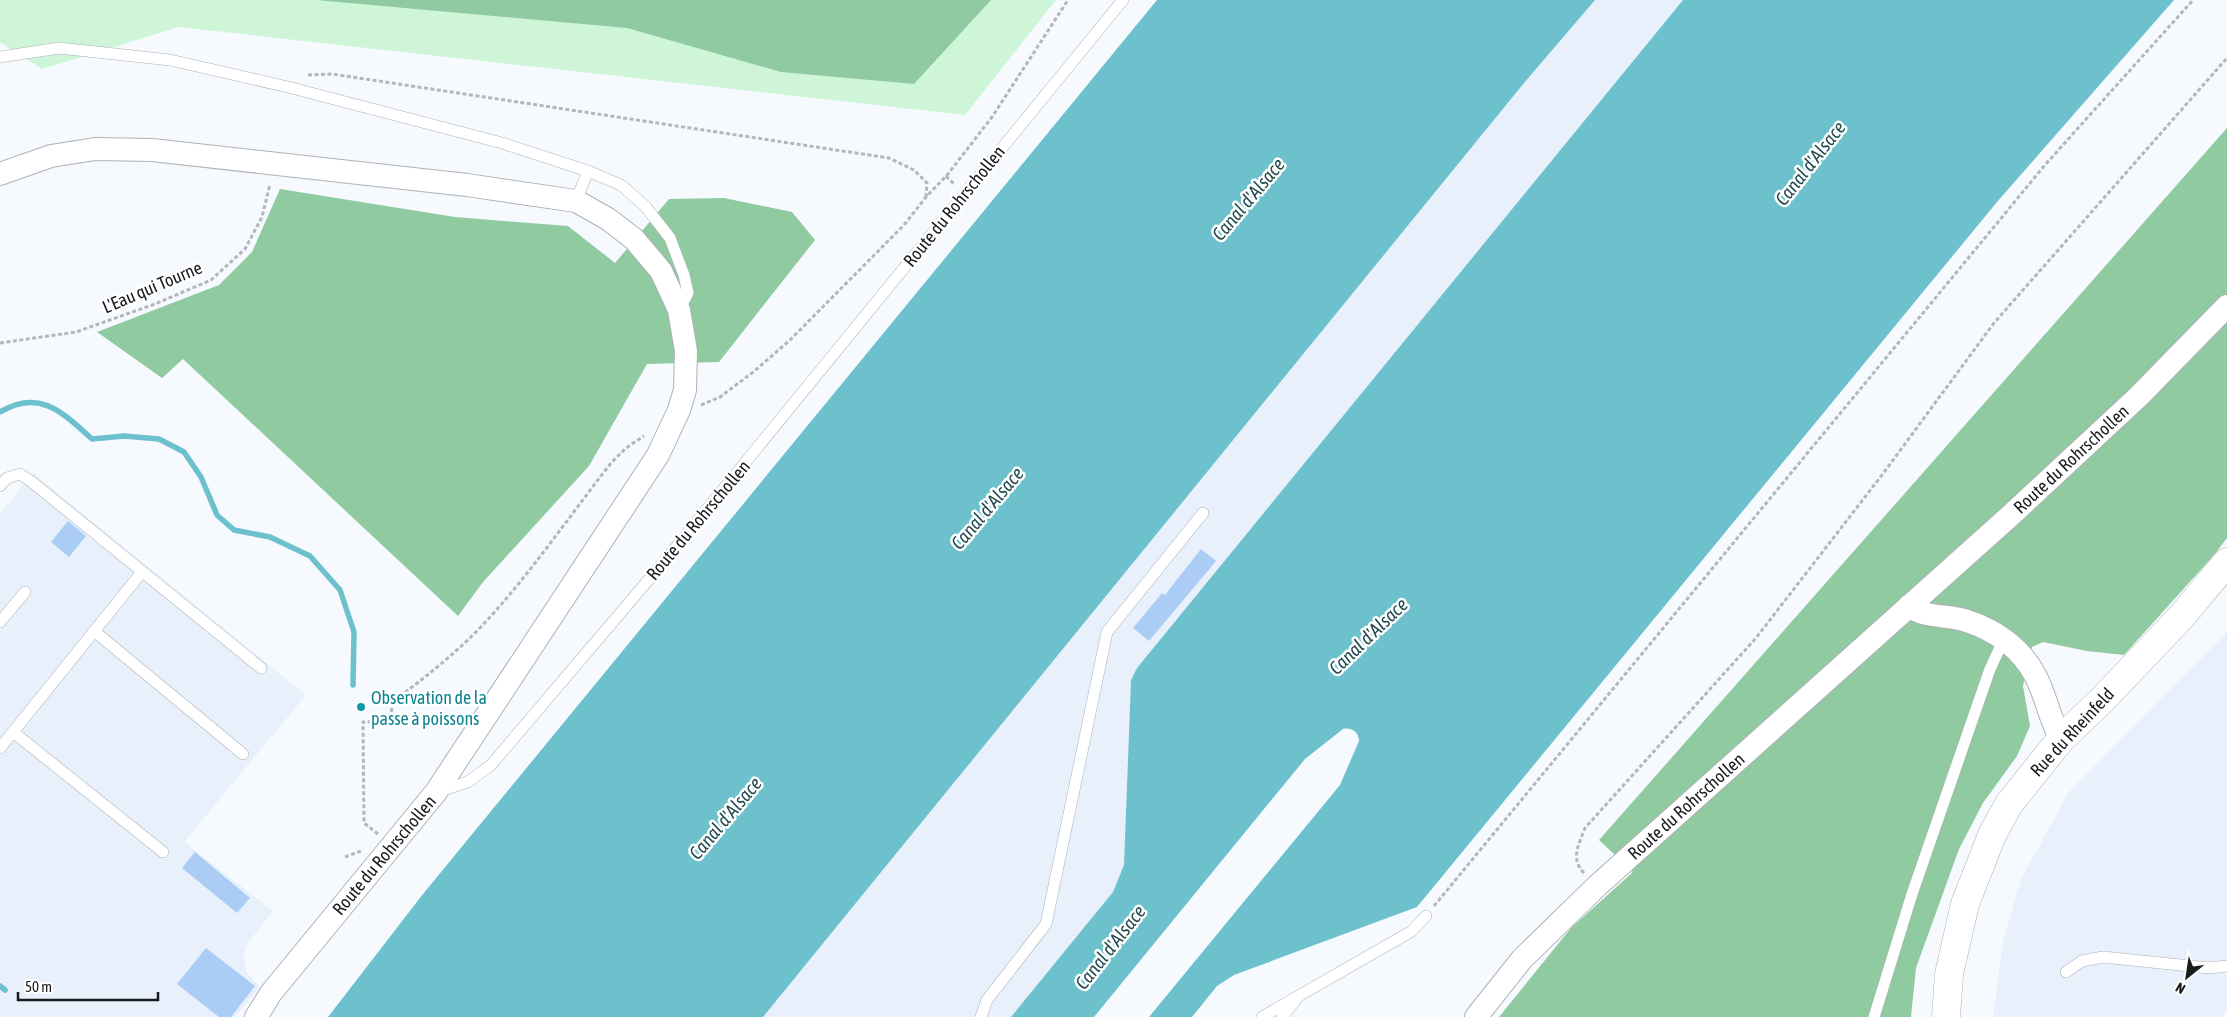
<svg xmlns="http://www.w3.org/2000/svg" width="2227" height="1017" viewBox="0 0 2227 1017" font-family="'Asap Condensed',sans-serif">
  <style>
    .built { fill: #e7f0fb }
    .green { fill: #cff5d9 }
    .forest { fill: #90caa0 }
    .water { fill: #6cc1cd }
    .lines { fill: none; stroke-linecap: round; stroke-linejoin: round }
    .stream { stroke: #6cc1cd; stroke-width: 5.5 }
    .building { fill: #abcdf5 }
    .lane-casing { stroke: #adb1b5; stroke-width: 12 }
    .street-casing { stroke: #adb1b5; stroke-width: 24 }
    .secondary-casing { stroke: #adb1b5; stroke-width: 29 }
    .path { stroke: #b3b6ba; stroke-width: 3; stroke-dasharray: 4 2.5; stroke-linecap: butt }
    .lane { stroke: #fff; stroke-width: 11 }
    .street { stroke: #fff; stroke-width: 22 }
    .secondary { stroke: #fff; stroke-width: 28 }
    .culture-dot { fill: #0f9aa8; stroke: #fff; stroke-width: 2 }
    .labels { text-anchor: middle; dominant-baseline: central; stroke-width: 5; stroke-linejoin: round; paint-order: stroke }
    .street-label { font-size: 18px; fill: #191b1c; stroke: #fff }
    .culture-label { font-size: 18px; fill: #0d838f; stroke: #fff; text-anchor: start }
    .water-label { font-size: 19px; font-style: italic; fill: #234b50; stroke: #fff }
  </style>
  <rect width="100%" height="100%" fill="#f6faff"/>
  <g class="built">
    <polygon points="1595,0 1683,0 1137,668 1131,680 1124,865 1113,892 1011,1017 763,1017 1524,83"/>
    <polygon points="33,473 306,695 184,842 273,911 248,943 244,956 246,972 260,987 235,1017 0,1017 0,514"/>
    <polygon points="2227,632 2227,1011 2220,1017 1993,1017 2003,941 2021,879 2069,792"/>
  </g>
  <polygon class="green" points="0,0 1056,0 965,115 179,27 42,69 0,42"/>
  <g class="forest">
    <polygon points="316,0 991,0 914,84 781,72 627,28"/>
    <polygon points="2227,128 2227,538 2214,555 2124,655 2087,651 2043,642 2032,647 2023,686 2030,726 2017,756 1983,803 1959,849 1916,968 1911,1017 1499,1017 1571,928 1633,872 1599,840"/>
    <polygon points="280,189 455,217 568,226 615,263 669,199 724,198 792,212 815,240 719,362 647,364 589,466 483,582 458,616 183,359 162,378 97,332 219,285 252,252"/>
  </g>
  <g class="water">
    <polygon points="1157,0 1595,0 1524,83 763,1017 328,1017 423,894"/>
    <path d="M1683,0H2174L1997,202L1417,907L1234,975L1217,986L1192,1017H1149L1340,785L1359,741C1359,732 1351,727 1343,729L1305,759L1094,1017H1011L1113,892L1124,865L1131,680L1137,668Z"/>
  </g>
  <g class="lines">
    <g class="stream">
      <path d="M0,412C40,388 63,413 92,439L124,436L159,439L184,452L201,477L217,515L234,530L270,537L310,556L340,590L354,632L353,685"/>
      <polyline points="0,986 5,990"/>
    </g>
  </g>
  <g class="building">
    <polygon points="68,521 86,536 69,557 51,542"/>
    <polygon points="1201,549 1216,561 1149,641 1133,628 1162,593 1165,595"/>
    <polygon points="195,852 250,898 237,913 182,868"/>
    <polygon points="206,948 255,986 231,1017 219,1017 177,984"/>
  </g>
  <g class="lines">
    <g class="lane-casing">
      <g id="lane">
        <polyline points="0,57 59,48 170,60 288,87 502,143 588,171 621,185 645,206 670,238 684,275 688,293 679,310"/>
        <polyline points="576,201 588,171"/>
        <polyline points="0,486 7,478 20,474 32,482 261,668"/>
        <polyline points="0,622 25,592"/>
        <polyline points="94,631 243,754"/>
        <polyline points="13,732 163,852"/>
        <polyline points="0,748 142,572"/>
        <polyline points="440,791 468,782 491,765 668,557 1123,0"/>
        <polyline points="2066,972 2082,961 2103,957 2209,968 2227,966"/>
        <polyline points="981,1017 987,1000 1046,924 1107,632 1203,513"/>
        <polyline points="1262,1017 1412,931 1426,916"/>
        <polyline points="1282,1017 1295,1001"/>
        <polyline points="1874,1017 1912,894 1990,669 2004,639"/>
      </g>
    </g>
    <g class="street-casing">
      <g id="street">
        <polyline points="0,174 51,156 95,149 152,150 467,185 576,201 608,219 634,239 661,271 679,310 686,351 685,390 679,410 658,455 436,792 271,993 256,1017"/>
        <path d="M1909,606C1926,619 1947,614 1967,621C1995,630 2021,648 2035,675C2046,695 2049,718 2061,739"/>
        <polyline points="1476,1017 1522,959 1597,886 2011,515 2139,396 2227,306"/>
      </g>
    </g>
    <g class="secondary-casing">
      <polyline id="secondary" points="1946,1017 1949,974 1965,904 1992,835 2009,804 2061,739 2102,700 2182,616 2227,562"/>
    </g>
    <g class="path">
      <polyline points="308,75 332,74 889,158 914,170 927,183 926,197"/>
      <polyline points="946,176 955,185"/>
      <polyline points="0,343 76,332 155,304 211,280 245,249 262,217 270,184"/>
      <polyline points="701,405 720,397 752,373 789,341 904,225 926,197 948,174 992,117 1068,0"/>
      <path d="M378,834L364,823L363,722L391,721L392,702C422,680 451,657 477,631C527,579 567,519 611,463L626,448L644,436"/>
      <polyline points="345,857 361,851"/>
      <path d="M1584,873C1570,859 1579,844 1585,828L1756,638L1882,475L1994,323L2227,58"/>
      <polyline points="1434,906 2045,165 2193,0"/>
    </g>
    <use href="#lane" class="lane"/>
    <use href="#street" class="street"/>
    <use href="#secondary" class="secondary"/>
  </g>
  <circle class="culture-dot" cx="361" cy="707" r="5"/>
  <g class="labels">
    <g class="street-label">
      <text transform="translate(954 206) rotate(-51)">Route du Rohrschollen</text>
      <text transform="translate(152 287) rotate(-23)">L'Eau qui Tourne</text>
      <text transform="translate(2071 459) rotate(-43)">Route du Rohrschollen</text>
      <text transform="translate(698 520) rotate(-50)">Route du Rohrschollen</text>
      <text transform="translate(2072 732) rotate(-47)">Rue du Rheinfeld</text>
      <text transform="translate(1686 806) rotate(-42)">Route du Rohrschollen</text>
      <text transform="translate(384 855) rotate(-50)">Route du Rohrschollen</text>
    </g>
    <g class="culture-label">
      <text x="371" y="697">Observation de la<tspan x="371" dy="21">passe à poissons</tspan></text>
    </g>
    <g class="water-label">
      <text transform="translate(1810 163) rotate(-52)">Canal d'Alsace</text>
      <text transform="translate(1248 199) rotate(-50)">Canal d'Alsace</text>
      <text transform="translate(987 508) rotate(-50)">Canal d'Alsace</text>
      <text transform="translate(1368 636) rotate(-44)">Canal d'Alsace</text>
      <text transform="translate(725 818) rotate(-50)">Canal d'Alsace</text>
      <text transform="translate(1110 947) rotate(-52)">Canal d'Alsace</text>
    </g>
  </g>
  <g transform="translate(2187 977) rotate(210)" stroke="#ffffff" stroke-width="4" paint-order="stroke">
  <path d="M0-4L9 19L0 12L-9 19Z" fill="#191b1c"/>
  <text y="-8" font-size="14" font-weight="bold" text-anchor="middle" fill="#191b1c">N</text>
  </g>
  <path d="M18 992v8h140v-8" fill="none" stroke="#191b1c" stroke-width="2.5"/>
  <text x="25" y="992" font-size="15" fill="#191b1c" stroke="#ffffff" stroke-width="4" paint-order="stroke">50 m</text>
</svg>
